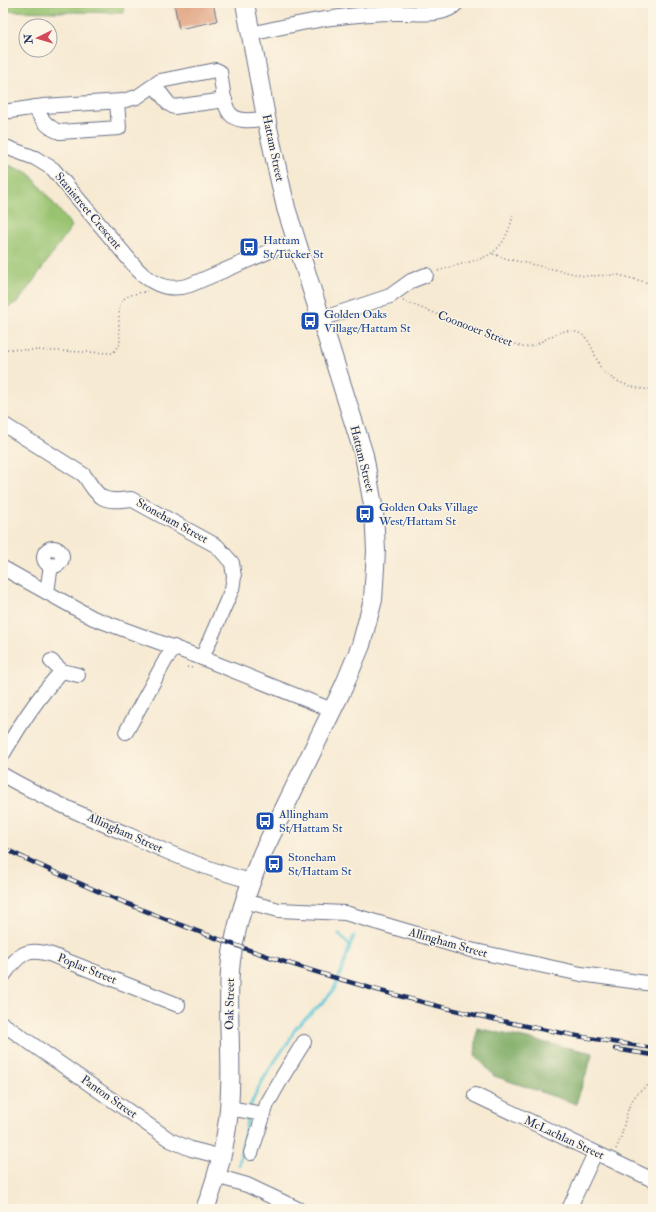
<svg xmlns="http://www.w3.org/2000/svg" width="656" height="1212" viewBox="0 0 656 1212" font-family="'IM FELL Double Pica',serif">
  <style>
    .green { fill: #98c370; stroke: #5a7967 }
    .forest { fill: #7aa962; stroke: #4a6c60 }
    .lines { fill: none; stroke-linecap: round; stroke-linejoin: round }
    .stream { stroke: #5ec8d8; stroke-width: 3 }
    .building { fill: #dd9875 }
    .minor-casing { stroke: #687087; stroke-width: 16 }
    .major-casing { stroke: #687087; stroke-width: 20 }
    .path { stroke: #687087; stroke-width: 1.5; stroke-dasharray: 1 3; stroke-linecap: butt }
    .minor { stroke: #fff; stroke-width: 14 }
    .major { stroke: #fff; stroke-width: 18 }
    .rail-casing { stroke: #1b2f5e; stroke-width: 4.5 }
    .rail { stroke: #fcf5e5; stroke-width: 3; stroke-dasharray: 9; stroke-linecap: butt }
    .labels { text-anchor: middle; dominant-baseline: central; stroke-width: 3; stroke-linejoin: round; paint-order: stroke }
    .street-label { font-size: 12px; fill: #1b2f5e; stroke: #fcf5e5 }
    .transit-label { font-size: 12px; fill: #164399; stroke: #fcf5e5; text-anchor: start }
  </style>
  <rect width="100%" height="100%" fill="#fcf5e5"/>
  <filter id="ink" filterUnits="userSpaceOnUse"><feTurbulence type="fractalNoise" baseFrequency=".025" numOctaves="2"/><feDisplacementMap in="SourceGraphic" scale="8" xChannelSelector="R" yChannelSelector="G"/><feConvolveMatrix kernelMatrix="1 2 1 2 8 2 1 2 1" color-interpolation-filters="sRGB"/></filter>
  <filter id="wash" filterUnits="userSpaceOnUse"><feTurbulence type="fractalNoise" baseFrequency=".012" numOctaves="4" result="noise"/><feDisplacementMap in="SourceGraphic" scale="16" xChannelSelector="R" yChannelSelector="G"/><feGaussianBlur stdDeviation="0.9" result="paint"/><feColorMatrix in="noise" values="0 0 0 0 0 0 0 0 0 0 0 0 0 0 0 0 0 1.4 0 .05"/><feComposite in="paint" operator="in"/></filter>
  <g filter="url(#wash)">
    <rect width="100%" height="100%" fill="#f7ead3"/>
    <g class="green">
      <polygon points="3,3 123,3 124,13 3,11"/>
      <polygon points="3,163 29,173 72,226 19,301 3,310"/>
    </g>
    <polygon class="forest" points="477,1028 593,1053 576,1104 494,1076 475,1055"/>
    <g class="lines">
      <g class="stream">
        <polyline points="339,934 349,945"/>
        <path d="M250,1107C259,1083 274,1062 289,1041C291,1038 293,1031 296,1028C307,1016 321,1006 332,992C340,982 347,950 354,936"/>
        <polyline points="239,1165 248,1115"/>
      </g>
    </g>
    <g id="blocks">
      <polygon class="building" points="174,3 213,3 217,21 179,29"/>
    </g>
  </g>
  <g filter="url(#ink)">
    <use href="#blocks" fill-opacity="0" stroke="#687087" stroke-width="1"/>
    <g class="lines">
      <g class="minor-casing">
        <g id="minor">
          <path d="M251,34C302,22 352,12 405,13C422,13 444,17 457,3"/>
          <polyline points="154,85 169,104 174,107 225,100"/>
          <path d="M35,107C40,118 47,128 60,132L119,128L117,102"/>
          <path d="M3,112L44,106L122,101L137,97L160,81L216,70L220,72C226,108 222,127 266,118"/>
          <path d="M3,146L35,158L53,169L138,270C153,285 169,292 190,285L296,240"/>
          <polyline points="321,319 390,296 411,281 426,275"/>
          <path d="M3,424L84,475C99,498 101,503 131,499L217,546L232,563L234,577L232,589L202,658"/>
          <circle cx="53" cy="557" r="9"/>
          <polyline points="3,568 93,618 202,658 332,710"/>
          <polyline points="47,592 51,565"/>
          <polyline points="51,661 62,671 78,675"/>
          <polyline points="126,732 166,659 171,653 174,647"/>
          <path d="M3,754C22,722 37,698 62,671"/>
          <path d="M3,775C43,798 86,817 129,835C169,853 208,870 251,881"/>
          <polyline points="244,901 279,910 345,913 471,950 581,974 653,984"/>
          <path d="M3,976C18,955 26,946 52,955L178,1005"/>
          <polyline points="3,1024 170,1140 191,1149 222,1157"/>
          <polyline points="475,1095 653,1180"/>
          <polyline points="229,1108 263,1114"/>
          <polyline points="251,1153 267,1104 284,1074 304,1042"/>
          <polyline points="216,1176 247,1185 298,1209"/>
          <polyline points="569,1209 595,1153"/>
        </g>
      </g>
      <g class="major-casing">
        <path id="major" d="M205,1209C220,1171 229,1131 230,1091C232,1047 226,1003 231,960C236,923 248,887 263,852L344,686L361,645L373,600L376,551L374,511L364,455L286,208L268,128L245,3"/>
      </g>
      <g class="path">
        <polyline points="493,254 508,259 575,274 585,276 618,275 653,284"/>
        <path d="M438,271C478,257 502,264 513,215"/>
        <path d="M403,301L523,347C541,347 554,329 572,331C592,334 592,353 601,368C609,381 638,391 653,389"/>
        <path d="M3,349L113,353L120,344C120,334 116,307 123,300C128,294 140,293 147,291"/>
        <polyline points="187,667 193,668"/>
        <path d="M616,1149C629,1123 621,1097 653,1083"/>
      </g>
      <use href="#minor" class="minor"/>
      <use href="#major" class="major"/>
      <g class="rail-casing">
        <g id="rail">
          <path d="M3,848C208,947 428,1016 653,1048"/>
          <polyline points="615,1049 653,1055"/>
        </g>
      </g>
      <use href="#rail" class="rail"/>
    </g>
  </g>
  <defs>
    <g id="bus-square" transform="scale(1)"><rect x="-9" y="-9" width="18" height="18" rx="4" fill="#1a4fb4" stroke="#fcf5e5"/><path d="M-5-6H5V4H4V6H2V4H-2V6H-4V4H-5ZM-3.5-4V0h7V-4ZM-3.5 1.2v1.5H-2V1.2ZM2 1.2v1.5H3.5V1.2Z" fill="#fff"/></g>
  </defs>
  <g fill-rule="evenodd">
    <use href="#bus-square" x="249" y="247"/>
    <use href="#bus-square" x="310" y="321"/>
    <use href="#bus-square" x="365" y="514"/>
    <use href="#bus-square" x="265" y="821"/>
    <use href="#bus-square" x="274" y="864"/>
  </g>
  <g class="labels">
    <g class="street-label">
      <text transform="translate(273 148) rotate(78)">Hattam Street</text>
      <text transform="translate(88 211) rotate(50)">Stanistreet Crescent</text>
      <text transform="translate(475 329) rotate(21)">Coonooer Street</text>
      <text transform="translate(362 459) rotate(76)">Hattam Street</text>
      <text transform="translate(172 521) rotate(29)">Stoneham Street</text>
      <text transform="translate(125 833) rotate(24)">Allingham Street</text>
      <text transform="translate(448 943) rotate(16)">Allingham Street</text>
      <text transform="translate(87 969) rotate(22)">Poplar Street</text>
      <text transform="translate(230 1004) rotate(-89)">Oak Street</text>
      <text transform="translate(109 1097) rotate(35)">Panton Street</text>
      <text transform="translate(564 1138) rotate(25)">McLachlan Street</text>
    </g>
    <g class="transit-label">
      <text x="263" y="240">Hattam<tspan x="263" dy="14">St/Tucker St</tspan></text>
      <text x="324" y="314">Golden Oaks<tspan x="324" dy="14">Village/Hattam St</tspan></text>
      <text x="379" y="507">Golden Oaks Village<tspan x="379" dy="14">West/Hattam St</tspan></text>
      <text x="279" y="814">Allingham<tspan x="279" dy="14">St/Hattam St</tspan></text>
      <text x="288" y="857">Stoneham<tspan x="288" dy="14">St/Hattam St</tspan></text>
    </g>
  </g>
  <rect width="656" height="1212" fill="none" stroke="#fcf5e5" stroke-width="16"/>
  <g transform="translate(38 38) rotate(265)"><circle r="19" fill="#fcf5e5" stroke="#a2a6af"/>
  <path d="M0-3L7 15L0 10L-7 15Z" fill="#d1495b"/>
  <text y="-6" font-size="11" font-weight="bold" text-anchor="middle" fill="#1b2f5e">N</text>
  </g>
</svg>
